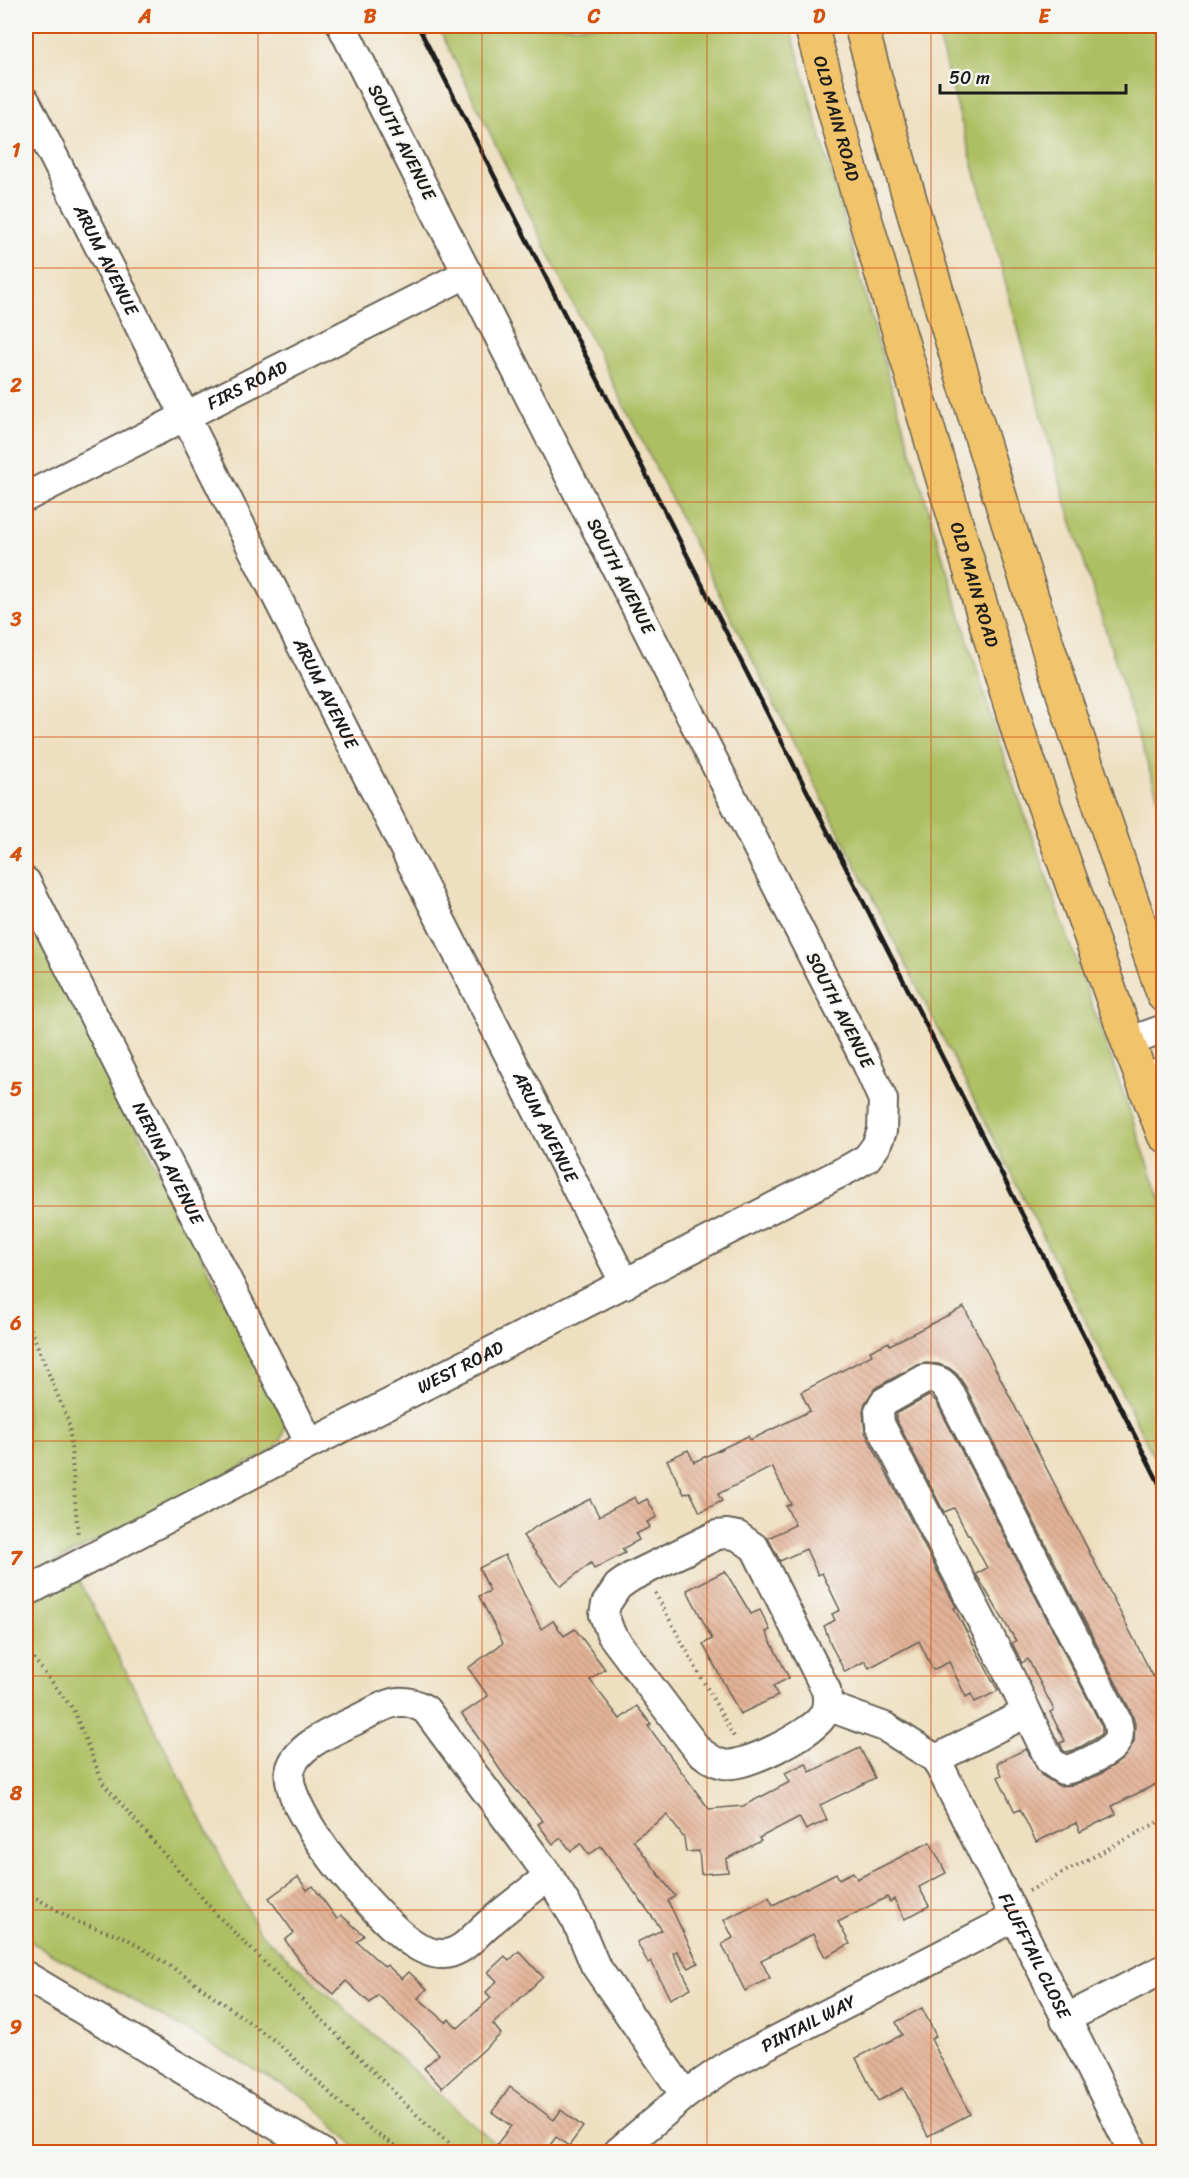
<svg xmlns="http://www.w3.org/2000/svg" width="1189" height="2178" viewBox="0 0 1189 2178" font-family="Sriracha,sans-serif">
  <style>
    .green { fill: #adbf62; stroke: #646e3f; stroke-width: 1.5 }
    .building { fill: url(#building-back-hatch) }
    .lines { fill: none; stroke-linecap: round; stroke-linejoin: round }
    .lane-casing { stroke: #666055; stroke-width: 16 }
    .street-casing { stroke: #666055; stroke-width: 32 }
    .primary-casing { stroke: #666055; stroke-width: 36 }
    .path { stroke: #666055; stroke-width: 4; stroke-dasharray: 1.5 4.5; stroke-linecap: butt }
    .lane { stroke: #fff; stroke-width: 14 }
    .street { stroke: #fff; stroke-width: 28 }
    .primary { stroke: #f1c36a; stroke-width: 33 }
    .rail { stroke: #1c1c1c; stroke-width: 4.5 }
    .grid { fill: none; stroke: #d4530e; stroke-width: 1.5; stroke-opacity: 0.55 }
    .labels { text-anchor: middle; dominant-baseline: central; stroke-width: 4.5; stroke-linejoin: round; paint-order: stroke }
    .street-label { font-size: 18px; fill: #1c1c1c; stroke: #f6f6f2 }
    .neatline { fill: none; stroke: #d4530e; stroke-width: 2 }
    .grid-label { font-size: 20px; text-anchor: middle; font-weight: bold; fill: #d4530e }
  </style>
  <defs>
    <pattern id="building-back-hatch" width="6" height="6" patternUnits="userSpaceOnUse" patternTransform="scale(1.5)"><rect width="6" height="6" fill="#e2b297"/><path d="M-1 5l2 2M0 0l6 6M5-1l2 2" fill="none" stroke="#c19882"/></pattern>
  </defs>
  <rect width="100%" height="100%" fill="#f6f6f2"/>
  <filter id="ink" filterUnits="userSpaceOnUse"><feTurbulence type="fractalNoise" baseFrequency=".0167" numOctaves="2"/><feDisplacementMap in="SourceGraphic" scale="12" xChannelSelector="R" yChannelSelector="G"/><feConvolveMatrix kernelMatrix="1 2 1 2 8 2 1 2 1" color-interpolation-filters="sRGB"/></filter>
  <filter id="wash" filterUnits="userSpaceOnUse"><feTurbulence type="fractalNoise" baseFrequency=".008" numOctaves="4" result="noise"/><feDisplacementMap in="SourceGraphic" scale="24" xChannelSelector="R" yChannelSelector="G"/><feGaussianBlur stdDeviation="1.35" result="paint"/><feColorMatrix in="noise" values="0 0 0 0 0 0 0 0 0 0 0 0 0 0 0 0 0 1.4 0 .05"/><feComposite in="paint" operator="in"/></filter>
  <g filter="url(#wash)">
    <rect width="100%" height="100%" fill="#eedfc0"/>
    <g class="green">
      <polygon points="438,26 790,26 881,352 997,736 1163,1206 1163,1475 572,302"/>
      <polygon points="935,26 1163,26 1163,814 1065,500"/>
      <path d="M26,909L285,1421C285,1434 281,1442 272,1451L26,1577Z"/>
      <polygon points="77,1576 259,1932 504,2152 360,2152 308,2100 26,1939 26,1603"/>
    </g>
    <g id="blocks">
      <g class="building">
        <polygon points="964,1307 1164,1698 1164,1780 1112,1806 1116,1814 1080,1832 1076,1823 1036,1842 1020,1809 1015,1812 998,1777 1002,1775 997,1763 1026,1749 1041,1775 1059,1786 1073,1785 1099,1775 1123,1759 1134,1742 1135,1724 1132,1714 965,1386 957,1374 949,1368 938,1364 926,1363 917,1365 875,1388 865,1403 863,1412 865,1432 956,1607 954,1608 998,1691 975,1702 971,1694 966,1697 949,1662 933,1670 919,1641 869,1668 865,1661 845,1672 832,1647 824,1626 835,1620 832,1614 840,1610 822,1573 818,1575 806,1549 780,1561 768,1538 795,1525 786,1506 791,1504 772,1467 718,1494 722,1501 700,1512 690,1492 684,1494 667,1460 688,1450 694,1462 748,1436 750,1440 810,1411 801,1392 872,1355 870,1351 889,1342 890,1345"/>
        <polygon points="929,1396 936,1401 1102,1727 1102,1733 1101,1735 1077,1749 1066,1752 1063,1750 1060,1743 1065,1741 1050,1712 1054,1710 1028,1659 1022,1663 1012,1643 1016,1641 976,1574 987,1568 969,1534 968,1535 954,1508 944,1512 896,1419 896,1414"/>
        <polygon points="635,1497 638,1504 647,1499 657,1517 647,1522 650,1527 636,1534 639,1540 622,1549 625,1553 594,1569 591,1563 561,1586 523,1536 537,1526 590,1499 599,1516"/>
        <polygon points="505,1555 541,1629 553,1621 564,1636 575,1629 605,1669 590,1680 620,1719 637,1706 651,1724 648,1726 709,1809 743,1806 790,1782 785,1773 806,1763 810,1772 860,1748 875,1778 820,1805 827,1820 806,1830 799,1817 759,1838 761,1841 726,1859 728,1872 701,1874 699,1851 686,1852 684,1838 667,1815 633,1840 675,1896 668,1901 698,1963 689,1968 677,1951 673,1953 691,1988 670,1999 651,1961 648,1963 637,1942 662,1930 624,1878 601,1846 589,1855 581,1844 571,1851 561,1838 553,1844 538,1824 543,1821 505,1777 462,1714 488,1696 468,1668 503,1643 479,1596 490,1591 479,1568"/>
        <polygon points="725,1571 751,1614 760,1610 770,1630 766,1632 789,1678 773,1686 778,1696 740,1714 703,1644 712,1639 687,1590"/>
        <polygon points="930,1842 946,1873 919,1887 929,1906 905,1919 894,1899 890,1902 887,1897 838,1922 850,1944 825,1957 813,1934 761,1960 770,1978 745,1991 722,1944 733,1938 724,1920 769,1897 773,1905 836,1873 839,1879 853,1872 857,1879"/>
        <polygon points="298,1877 307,1890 313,1886 337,1919 341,1915 364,1935 357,1942 385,1967 387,1965 402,1979 409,1972 427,1989 418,1998 446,2022 449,2019 458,2028 491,1998 486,1992 497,1981 488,1972 505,1956 509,1961 519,1951 543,1977 493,2024 501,2034 442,2088 424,2068 439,2054 421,2034 378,1995 370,2003 346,1981 334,1994 308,1972 285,1940 294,1933 269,1898"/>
        <polygon points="922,2008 936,2036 931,2039 970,2114 928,2136 903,2088 878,2101 856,2058 902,2035 896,2022"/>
        <polygon points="510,2087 554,2120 561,2110 583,2127 569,2146 556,2137 545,2152 508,2152 497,2144 511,2126 492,2112"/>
      </g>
    </g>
  </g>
  <g filter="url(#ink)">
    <use href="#blocks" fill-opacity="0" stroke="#666055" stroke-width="1.5"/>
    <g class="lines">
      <g class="lane-casing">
        <polyline id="lane" points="1139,1074 1164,1062"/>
      </g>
      <g class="street-casing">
        <g id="street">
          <path id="s1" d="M26,102L625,1284"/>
          <path id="s2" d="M26,497L468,273"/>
          <path id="s3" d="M26,882L310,1444"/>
          <polyline points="1128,1042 1164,1029"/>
          <path d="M925,1379C938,1379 944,1382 950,1393L1117,1721C1119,1728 1121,1737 1115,1744C1109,1753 1075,1769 1063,1770L1050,1761L1006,1668L880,1424L879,1411L884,1402Z"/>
          <path d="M727,1534L738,1536L755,1548L826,1690C828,1700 828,1709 822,1717C811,1734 742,1769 723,1764C713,1762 706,1756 698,1750L611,1634L604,1615L606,1604L618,1586L631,1577L717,1535Z"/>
          <path id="s4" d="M26,1592L310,1444L850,1168L867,1158L876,1146L882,1131L883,1100L867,1064L342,26"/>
          <path id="s5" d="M827,1706L885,1727L936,1759L1133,2152"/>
          <polyline points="936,1759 1026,1713"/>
          <path d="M549,1876C530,1891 510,1905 492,1921C481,1929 472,1941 461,1948C456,1951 450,1954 444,1954C432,1955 421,1949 411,1942C379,1921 283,1811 290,1771C296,1744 337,1730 360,1718C384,1706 400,1693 426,1710L549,1876L577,1922L595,1965L685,2095"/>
          <polyline points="26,1976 321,2152"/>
          <polyline points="1065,2019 1164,1969"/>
          <path id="s6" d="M618,2152L685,2095L728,2065L1015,1917"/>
        </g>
      </g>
      <g class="primary-casing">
        <g id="primary">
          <path id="s7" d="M811,26L856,188L1021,740L1128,1042L1164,1135"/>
          <path d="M861,26C950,352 1055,675 1164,996"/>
        </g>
      </g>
      <g class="path">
        <polyline points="26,1318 69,1423 78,1537"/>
        <polyline points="655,1593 734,1737"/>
        <polyline points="26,1649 73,1709 103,1783 217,1915 427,2125 460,2152"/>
        <polyline points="1029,1891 1164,1819"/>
        <polyline points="26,1892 75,1921 126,1938 190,1979 279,2044 341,2104 375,2133 406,2152"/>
      </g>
      <use href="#lane" class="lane"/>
      <use href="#street" class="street"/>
      <use href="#primary" class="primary"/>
      <polyline class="rail" points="418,26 1164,1493"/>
    </g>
  </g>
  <path class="grid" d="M258,26V2152M482,26V2152M707,26V2152M931,26V2152M26,268H1164M26,502H1164M26,737H1164M26,972H1164M26,1206H1164M26,1441H1164M26,1676H1164M26,1910H1164"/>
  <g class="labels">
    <g class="street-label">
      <text stroke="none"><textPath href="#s7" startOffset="96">OLD MAIN ROAD</textPath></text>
      <text transform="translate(402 142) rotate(63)">SOUTH AVENUE</text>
      <text stroke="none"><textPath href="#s1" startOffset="177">ARUM AVENUE</textPath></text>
      <text stroke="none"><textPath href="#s2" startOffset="248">FIRS ROAD</textPath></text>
      <text transform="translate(621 576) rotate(63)">SOUTH AVENUE</text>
      <text stroke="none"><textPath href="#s7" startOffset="582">OLD MAIN ROAD</textPath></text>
      <text stroke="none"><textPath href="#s1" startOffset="663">ARUM AVENUE</textPath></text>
      <text transform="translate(840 1010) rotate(63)">SOUTH AVENUE</text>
      <text stroke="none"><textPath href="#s1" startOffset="1149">ARUM AVENUE</textPath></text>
      <text stroke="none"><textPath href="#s3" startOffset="315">NERINA AVENUE</textPath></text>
      <text stroke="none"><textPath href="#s4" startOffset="489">WEST ROAD</textPath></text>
      <text stroke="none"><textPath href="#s5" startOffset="342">FLUFFTAIL CLOSE</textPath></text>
      <text stroke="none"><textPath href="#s6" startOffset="231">PINTAIL WAY</textPath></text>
    </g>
  </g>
  <rect width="1189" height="2178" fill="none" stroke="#f6f6f2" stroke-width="66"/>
  <path d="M940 84v9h186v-9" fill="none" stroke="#1c1c1c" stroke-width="3"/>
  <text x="949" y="84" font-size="18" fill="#1c1c1c" stroke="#f6f6f2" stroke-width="4.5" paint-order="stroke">50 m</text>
  <rect x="33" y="33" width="1123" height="2112" class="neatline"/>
  <g class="grid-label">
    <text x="145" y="23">A</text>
    <text x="370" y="23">B</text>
    <text x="594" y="23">C</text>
    <text x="819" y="23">D</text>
    <text x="1044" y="23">E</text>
    <text x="16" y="157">1</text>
    <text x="16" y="392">2</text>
    <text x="16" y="626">3</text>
    <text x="16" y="861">4</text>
    <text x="16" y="1096">5</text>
    <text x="16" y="1330">6</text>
    <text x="16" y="1565">7</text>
    <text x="16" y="1800">8</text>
    <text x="16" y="2034">9</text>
  </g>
</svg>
